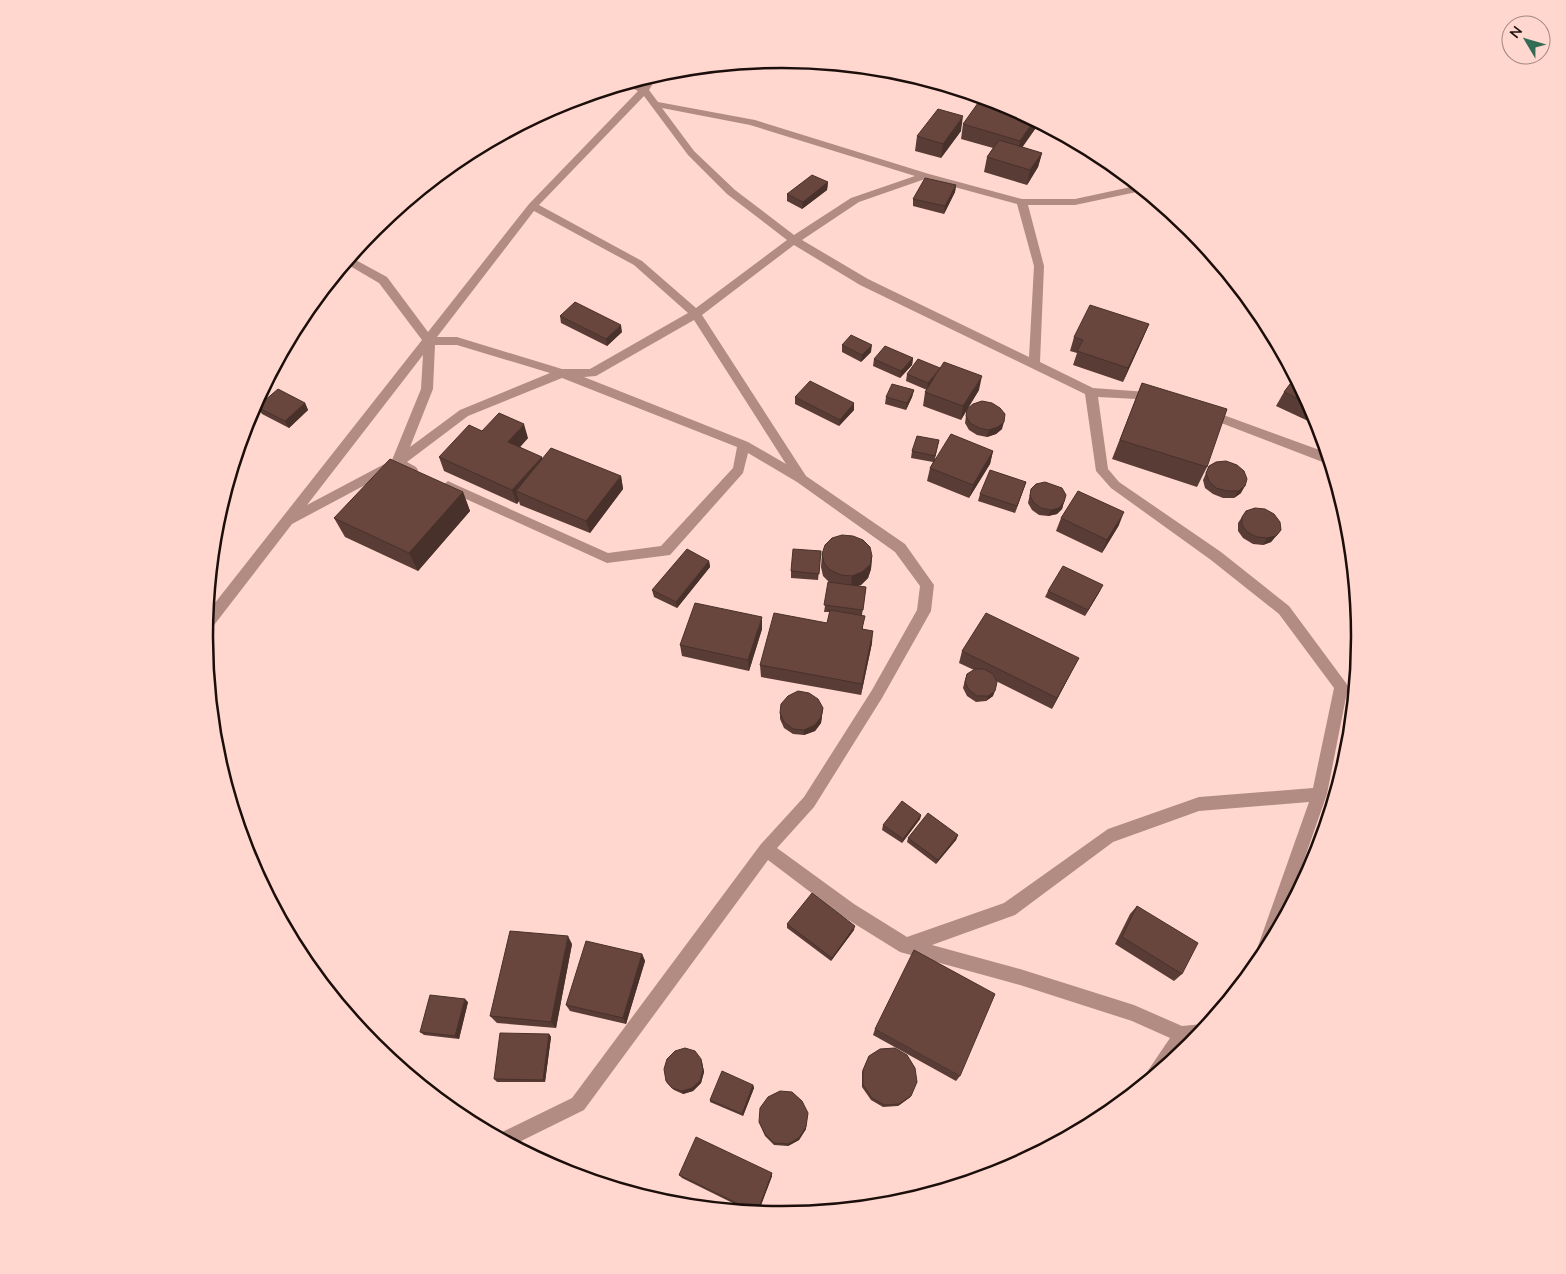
<svg xmlns="http://www.w3.org/2000/svg" width="1566" height="1274" viewBox="0 0 1566 1274" font-family="Mulish,sans-serif">
  <style>
    .lines { fill: none; stroke-linecap: round; stroke-linejoin: round }
    .minor { fill: #b28c82; fill-rule: evenodd }
    .wall { fill: #593c35 }
    .shaded-wall { fill: #49312b }
    .building { fill: #68463e; stroke: #49312b }
    .rim { fill: none; stroke: #1b0e0b; stroke-width: 2.5 }
  </style>
  <rect width="100%" height="100%" fill="#ffd7ce"/>
  <g class="lines">
    <g class="minor">
      <path d="M659,73L649,90L658,102L755,120L929,174L1022,199H1075L1140,185L1146,190L1075,205H1028L1044,266L1040,362L1093,388L1160,393L1162,396L1160,399L1156,400L1098,397L1108,469L1119,482L1221,552L1289,606L1346,683L1348,687L1327,794L1281,926L1264,958L1255,969L1252,963L1309,802L1199,811L1113,842L1015,915L932,945L1020,969L1134,1005L1182,1026L1203,1024L1208,1026L1195,1042L1187,1043L1176,1059L1146,1083L1144,1078L1147,1072L1170,1038L1132,1021L1020,985L900,952L842,916L768,860L584,1110L513,1145L497,1136L498,1134L572,1098L761,844L804,797L872,690L917,610L920,586L895,552L797,482L748,453L743,473L670,555L607,563L444,489L442,486L448,481L452,483L608,553L661,546L733,468L737,447L562,378L468,416L407,462L416,467L418,470L416,473L412,475L397,468L292,524L211,629L205,631L207,613L422,340L379,283L345,263L352,258L387,277L428,332L529,204L638,91L624,84L632,81L642,86L649,76ZM644,96L688,155L727,194L787,240L696,308L642,261L539,205ZM662,108L750,125L915,176L851,198L794,235L735,190L694,151ZM925,179L1017,204L1034,266L1029,357L868,279L802,240L859,202ZM534,211L634,265L688,313L590,369H562L457,337H437ZM794,245L860,285L1085,394L1096,471L1111,488L1211,560L1279,614L1334,688L1313,788L1199,797L1108,829L1004,903L907,937L854,904L777,848L814,807L882,698L931,611L934,585L905,544L806,476L702,315ZM694,320L786,464L748,442L584,377L596,376ZM435,345H457L550,373L460,410L410,447L433,389ZM423,355L421,389L392,460L307,505Z"/>
      <polygon points="1207,409 1325,452 1329,454 1333,466 1203,416 1201,413"/>
    </g>
  </g>
  <g class="wall">
    <polygon points="1005,103 1040,122 1022,147 1042,153 1038,167 1027,185 984,172 987,157 993,148 961,139 963,124"/>
    <polygon points="961,131 941,158 915,151 917,136"/>
    <polygon points="828,182 827,190 802,209 787,201 787,194"/>
    <polygon points="956,185 955,192 944,214 913,206 913,199"/>
    <polygon points="560,316 622,332 607,346 561,323"/>
    <polygon points="1149,324 1143,338 1123,382 1073,365 1077,353 1070,351 1074,337"/>
    <polygon points="842,345 871,352 861,362 842,352"/>
    <polygon points="913,358 912,365 900,378 873,366 874,359"/>
    <polygon points="907,374 979,390 967,409 1002,429 996,434 987,437 977,435 969,430 965,423 967,409 961,420 923,406 925,392 927,390 906,381"/>
    <polygon points="1296,376 1317,416 1321,427 1276,406 1284,392"/>
    <polygon points="1142,383 1207,467 1197,487 1112,459"/>
    <polygon points="914,390 912,397 906,410 885,404 886,397"/>
    <polygon points="795,397 854,410 839,426 795,404"/>
    <polygon points="305,403 308,410 289,428 262,414 257,407"/>
    <polygon points="482,431 528,438 520,447 543,459 621,476 623,489 590,533 520,505 519,501 517,504 444,471 439,457"/>
    <polygon points="939,440 935,459 993,451 990,464 969,498 927,481 930,468 933,462 911,458 912,451"/>
    <polygon points="1209,466 1241,493 1234,498 1223,498 1213,494 1205,488 1203,480"/>
    <polygon points="1026,482 1015,513 978,501 980,494"/>
    <polygon points="1031,489 1064,502 1062,509 1057,514 1048,516 1039,515 1032,510 1028,503"/>
    <polygon points="463,492 470,511 418,571 345,537 334,518"/>
    <polygon points="1242,517 1276,536 1271,542 1263,545 1253,544 1243,538 1238,531 1238,523"/>
    <polygon points="1061,518 1119,525 1102,553 1056,531"/>
    <polygon points="821,551 818,580 791,578 791,571"/>
    <polygon points="822,554 872,556 871,569 868,578 861,585 857,586 866,587 862,615 863,629 872,643 861,695 761,677 760,665 827,623 830,612 824,612 829,582 823,576 821,567"/>
    <polygon points="709,561 710,567 677,608 654,597 652,590"/>
    <polygon points="1048,591 1100,591 1085,616 1045,597"/>
    <polygon points="1358,606 1361,637 1361,640 1356,639 1355,609"/>
    <polygon points="762,629 749,671 682,656 680,645"/>
    <polygon points="962,651 1079,658 1073,669 1052,709 996,681 993,696 986,701 976,702 967,696 963,688 965,680 967,674 974,670 959,663"/>
    <polygon points="823,708 821,723 815,731 804,735 793,734 784,728 780,719 780,713"/>
    <polygon points="921,815 920,819 902,843 882,830 883,825"/>
    <polygon points="958,835 956,840 936,864 907,842 908,838"/>
    <polygon points="1137,906 1182,974 1174,981 1115,944 1130,914"/>
    <polygon points="787,924 854,930 831,961 787,928"/>
    <polygon points="572,944 556,1028 497,1023 490,1016"/>
    <polygon points="642,954 645,961 626,1024 570,1011 566,1005"/>
    <polygon points="468,1002 459,1039 424,1035 420,1032"/>
    <polygon points="875,1029 960,1076 956,1081 873,1035"/>
    <polygon points="549,1034 551,1037 545,1082 497,1082 494,1079"/>
    <polygon points="869,1056 911,1096 909,1098 898,1106 883,1107 871,1100 862,1087 862,1072"/>
    <polygon points="702,1062 704,1072 701,1083 693,1091 683,1094 674,1090 667,1083 666,1081"/>
    <polygon points="753,1085 754,1088 743,1116 710,1102 710,1100"/>
    <polygon points="759,1122 806,1129 799,1140 788,1146 774,1145 765,1136"/>
    <polygon points="772,1173 772,1176 758,1213 751,1212 682,1178 679,1175"/>
  </g>
  <g class="shaded-wall">
    <polygon points="963,116 961,131 941,158 943,144"/>
    <polygon points="1035,119 1040,122 1017,155 1020,141"/>
    <polygon points="1042,153 1038,167 1027,185 1030,170"/>
    <polygon points="828,182 827,190 802,209 803,202"/>
    <polygon points="956,185 955,192 944,214 945,206"/>
    <polygon points="1149,324 1143,338 1123,382 1128,368"/>
    <polygon points="621,325 622,332 607,346 606,339"/>
    <polygon points="872,345 871,352 861,362 862,355"/>
    <polygon points="913,358 912,365 900,378 901,371"/>
    <polygon points="940,368 927,390 928,383"/>
    <polygon points="982,376 979,390 961,420 963,406"/>
    <polygon points="914,390 912,397 906,410 907,403"/>
    <polygon points="305,403 308,410 289,428 285,421"/>
    <polygon points="854,403 854,410 839,426 840,420"/>
    <polygon points="1004,422 1002,429 996,434 987,437 989,430"/>
    <polygon points="524,424 528,438 512,456 508,442"/>
    <polygon points="993,451 990,464 969,498 973,485"/>
    <polygon points="542,457 546,470 516,491 519,501 517,504 512,490"/>
    <polygon points="621,476 623,489 590,533 586,521"/>
    <polygon points="1026,482 1024,488 1015,513 1017,506"/>
    <polygon points="1245,486 1241,493 1234,498 1238,491"/>
    <polygon points="463,492 470,511 418,571 409,553"/>
    <polygon points="1064,502 1062,509 1057,514 1048,516 1051,510"/>
    <polygon points="1124,512 1119,525 1102,553 1107,540"/>
    <polygon points="1281,530 1271,542 1263,545 1267,538"/>
    <polygon points="872,556 871,569 868,578 861,585 851,588 852,576"/>
    <polygon points="709,561 710,567 677,608 676,602"/>
    <polygon points="1103,585 1100,591 1085,616 1088,610"/>
    <polygon points="762,617 762,629 749,671 748,660"/>
    <polygon points="873,631 872,643 861,695 862,684"/>
    <polygon points="1079,658 1073,669 1052,709 1057,698"/>
    <polygon points="995,691 993,696 986,701 988,696"/>
    <polygon points="823,708 821,723 815,731 804,735 804,730"/>
    <polygon points="921,815 920,819 902,843 903,839"/>
    <polygon points="958,835 956,840 936,864 938,860"/>
    <polygon points="855,926 854,930 831,961 832,958"/>
    <polygon points="568,936 572,944 556,1028 551,1022"/>
    <polygon points="642,954 645,961 626,1024 623,1018"/>
    <polygon points="465,999 468,1002 459,1039 455,1036"/>
    <polygon points="549,1034 551,1037 545,1082 543,1080"/>
    <polygon points="701,1059 704,1072 701,1083 693,1091 683,1094 682,1091"/>
    <polygon points="753,1085 754,1088 743,1116 742,1114"/>
    <polygon points="911,1096 909,1098 898,1106 899,1104"/>
    <polygon points="806,1127 806,1129 799,1140 788,1146 788,1144"/>
    <polygon points="772,1173 772,1176 758,1213 757,1213"/>
  </g>
  <g class="building">
    <polygon points="983,96 1005,103 1035,119 1020,141 963,124"/>
    <polygon points="938,109 963,116 943,144 917,136"/>
    <polygon points="999,140 1042,153 1030,170 987,157"/>
    <polygon points="812,175 828,182 803,202 787,194"/>
    <polygon points="925,178 956,185 945,206 913,199"/>
    <polygon points="575,302 621,325 606,339 560,316"/>
    <polygon points="1090,305 1149,324 1128,368 1077,351 1083,340 1074,337"/>
    <polygon points="851,335 872,345 862,355 842,345"/>
    <polygon points="885,346 913,358 901,371 874,359"/>
    <polygon points="918,359 940,368 928,383 907,374"/>
    <polygon points="944,362 982,376 963,406 925,392"/>
    <polygon points="1296,376 1311,405 1284,392"/>
    <polygon points="810,381 854,403 840,420 795,397"/>
    <polygon points="1142,383 1227,409 1207,467 1120,440"/>
    <polygon points="892,384 914,390 907,403 886,397"/>
    <polygon points="278,389 305,403 285,421 257,407"/>
    <polygon points="982,401 992,403 1000,408 1005,414 1004,422 998,427 989,430 979,428 970,423 966,416 967,409 973,404"/>
    <polygon points="499,413 524,424 508,442 542,457 512,490 439,457 469,425 482,431"/>
    <polygon points="951,434 993,451 973,485 930,468"/>
    <polygon points="917,436 939,440 935,456 912,451"/>
    <polygon points="551,448 621,476 586,521 516,491"/>
    <polygon points="390,459 463,492 409,553 334,518"/>
    <polygon points="1226,461 1237,465 1244,471 1247,479 1245,486 1238,491 1227,491 1216,488 1209,481 1206,473 1209,466 1216,462"/>
    <polygon points="990,470 1026,482 1017,506 980,494"/>
    <polygon points="1045,482 1062,488 1066,495 1064,502 1059,508 1051,510 1041,508 1034,503 1030,496 1031,489 1036,484"/>
    <polygon points="1078,491 1124,512 1107,540 1061,518"/>
    <polygon points="1255,508 1265,509 1274,514 1280,522 1281,530 1276,536 1267,538 1257,537 1247,532 1242,525 1242,517 1246,511"/>
    <polygon points="842,535 853,536 863,540 870,547 872,556 870,565 862,572 852,576 841,575 830,570 824,563 822,554 825,545 832,538"/>
    <polygon points="687,549 709,561 676,602 652,590"/>
    <polygon points="793,549 821,551 819,574 791,571"/>
    <polygon points="1063,566 1103,585 1088,610 1048,591"/>
    <polygon points="828,582 866,587 863,610 824,605"/>
    <polygon points="695,603 762,617 748,660 680,645"/>
    <polygon points="830,610 865,616 862,629 873,631 862,684 760,665 774,613 827,623"/>
    <polygon points="986,613 1079,658 1057,698 962,651"/>
    <polygon points="975,669 984,669 993,674 997,682 995,691 988,696 977,696 969,690 965,682 967,674"/>
    <polygon points="798,691 809,693 818,699 823,708 821,717 815,725 804,730 793,729 784,722 780,713 781,704 788,696"/>
    <polygon points="902,801 921,815 903,839 883,825"/>
    <polygon points="928,813 958,835 938,860 908,838"/>
    <polygon points="812,893 855,926 832,958 787,924"/>
    <polygon points="1137,906 1198,943 1182,974 1122,937"/>
    <polygon points="510,931 568,936 551,1022 490,1016"/>
    <polygon points="586,941 642,954 623,1018 566,1005"/>
    <polygon points="914,950 995,994 960,1076 875,1029"/>
    <polygon points="430,995 465,999 455,1036 420,1032"/>
    <polygon points="500,1033 549,1034 543,1080 494,1079"/>
    <polygon points="685,1048 695,1051 701,1059 703,1070 700,1081 692,1088 682,1091 672,1088 666,1081 664,1069 667,1059 675,1051"/>
    <polygon points="895,1048 907,1055 915,1068 917,1082 911,1096 899,1104 884,1105 872,1098 863,1085 863,1070 869,1056 880,1049"/>
    <polygon points="722,1071 753,1085 742,1114 710,1100"/>
    <polygon points="780,1091 792,1092 802,1101 808,1113 806,1127 799,1138 788,1144 774,1143 765,1134 759,1122 760,1108 768,1097"/>
    <polygon points="696,1137 772,1173 757,1213 679,1175"/>
  </g>
  <path d="M0 0H1566V1274H0ZM213 637a569 569 0 1 1 1138 0a569 569 0 1 1-1138 0Z" fill="#ffd7ce" fill-rule="evenodd"/>
  <path class="rim" d="M213 637a569 569 0 1 1 1138 0a569 569 0 1 1-1138 0Z"/>
  <g transform="translate(1526 40) rotate(308)"><circle r="24" fill="#ffd7ce" stroke="#a48780"/>
  <path d="M0-4L9 19L0 12L-9 19Z" fill="#326c55"/>
  <text y="-8" font-size="14" font-weight="bold" text-anchor="middle" fill="#1b0e0b">N</text>
  </g>
</svg>
